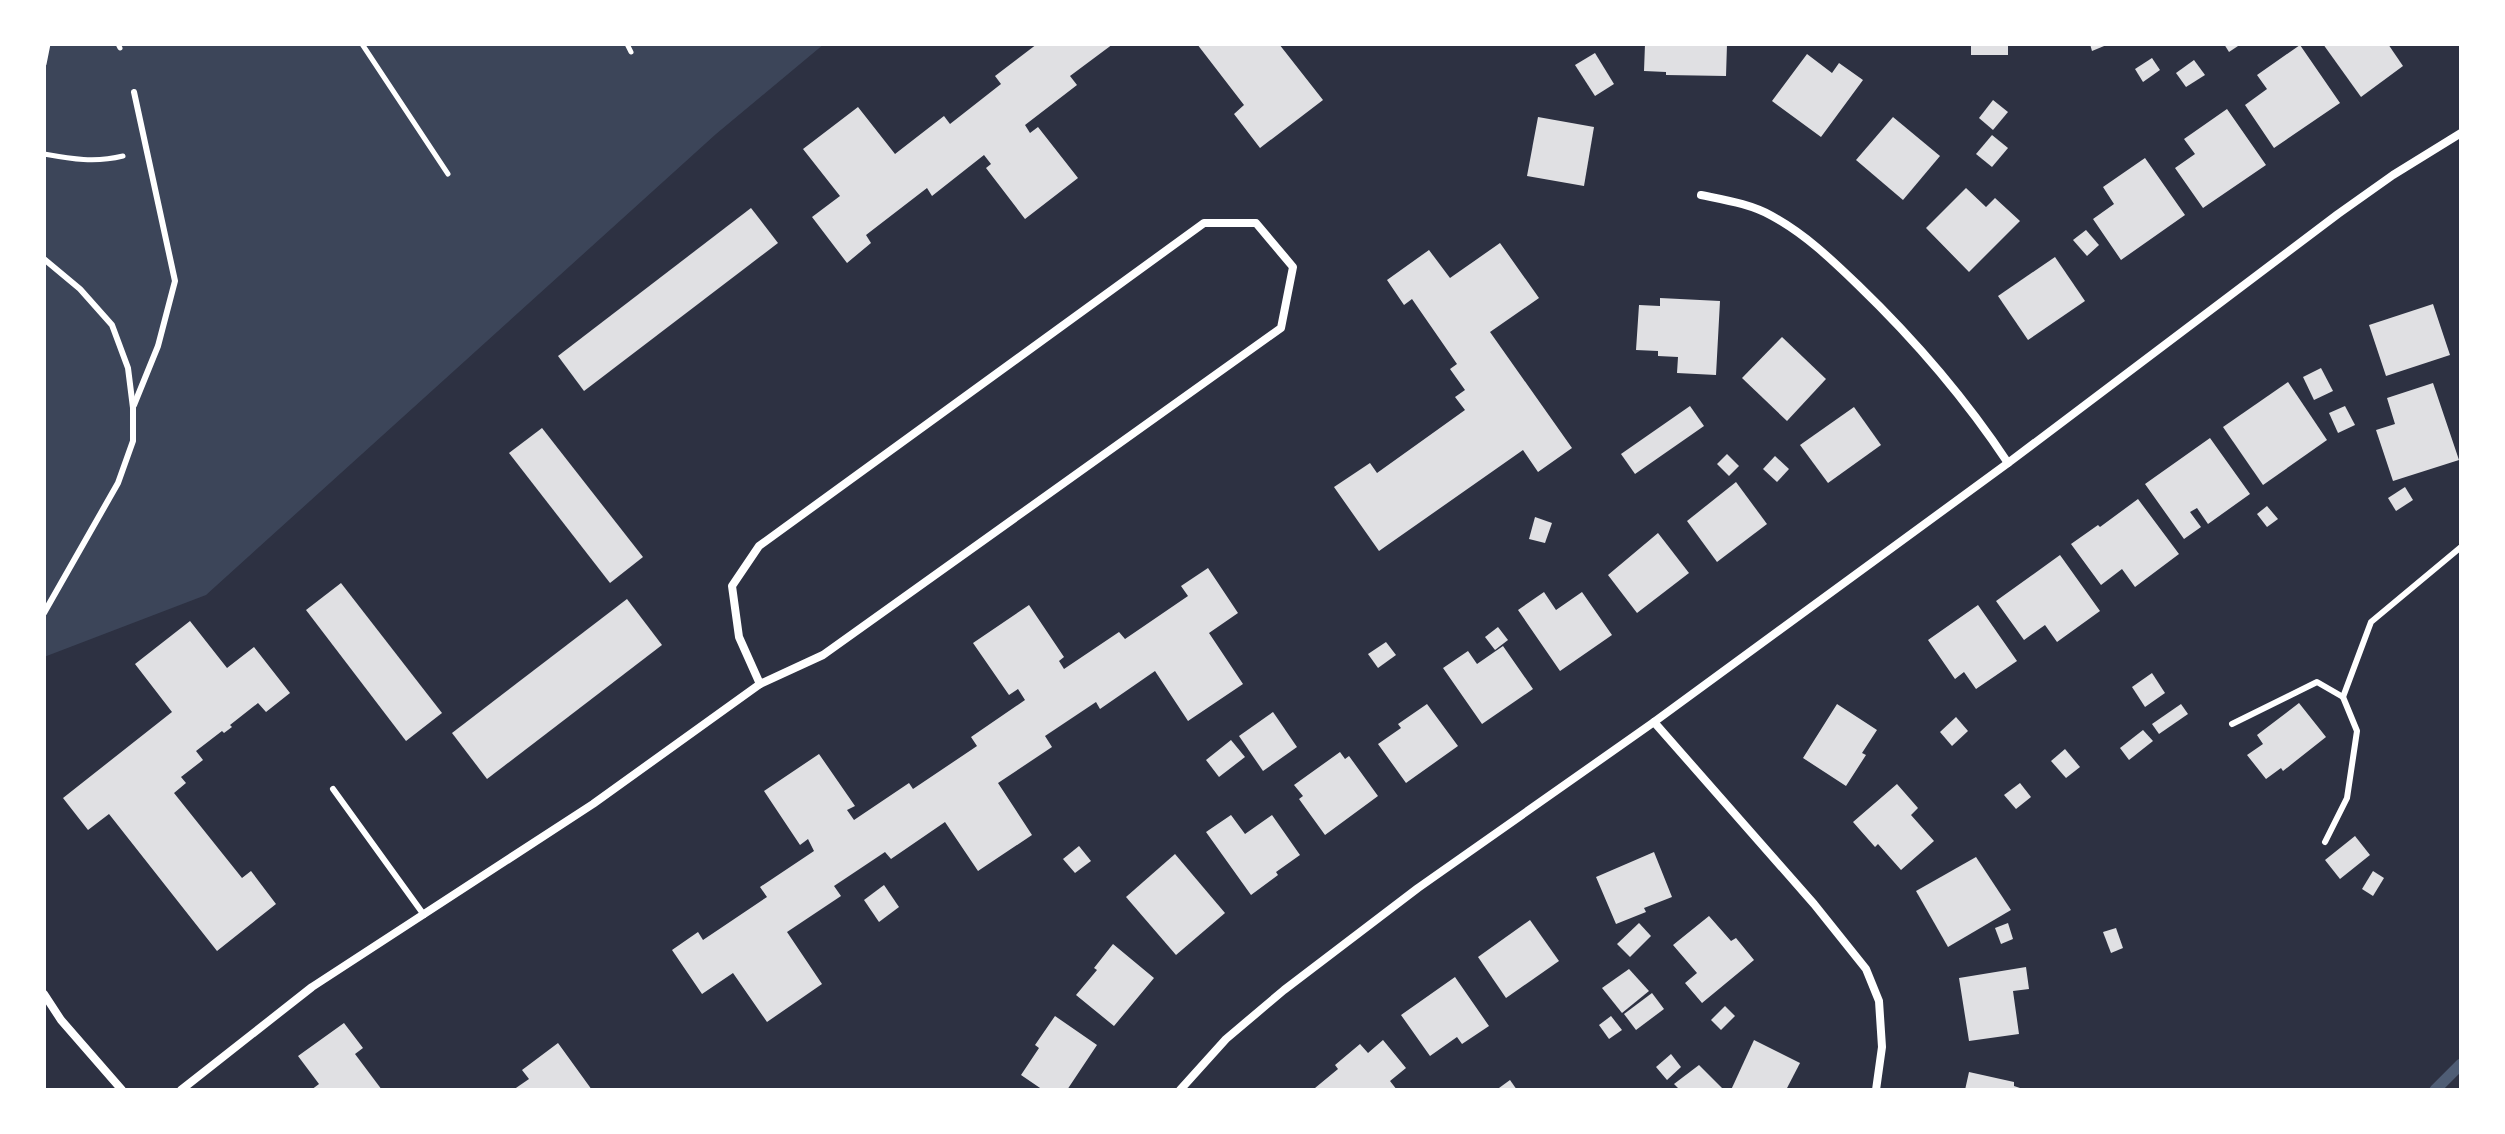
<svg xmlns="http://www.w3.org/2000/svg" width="2505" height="1134" viewBox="0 0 2505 1134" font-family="Quicksand,sans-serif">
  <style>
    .green { fill: #3c4559 }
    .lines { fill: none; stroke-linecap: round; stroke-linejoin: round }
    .stream { stroke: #4f5d75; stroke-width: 11 }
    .building { fill: #e0e0e3 }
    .path { stroke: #fff; stroke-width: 5 }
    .service { stroke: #fff; stroke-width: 6 }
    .minor { stroke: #fff; stroke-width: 8 }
  </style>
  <rect width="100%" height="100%" fill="#2d3142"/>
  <polygon class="green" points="44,44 824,44 716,134 206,595 44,657"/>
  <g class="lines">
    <polyline class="stream" points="2435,1090 2461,1064"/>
  </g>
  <g class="building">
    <polygon points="1037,44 1113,44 1070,76 1077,85 1025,125 1030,133 1038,127 1078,178 1025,219 986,168 991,164 984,155 932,196 927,188 866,235 871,243 847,263 812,217 840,196 803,149 858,107 895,154 944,116 950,124 1001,84 995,76"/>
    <polygon points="1197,44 1279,44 1323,100 1260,148 1234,114 1244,105"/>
    <polygon points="1645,44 1727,44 1726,76 1666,75 1666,72 1644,71"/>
    <rect x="1971" y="44" width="37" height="11"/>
    <polygon points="2090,44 2109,44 2092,51"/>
    <polygon points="2224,44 2241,44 2229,52"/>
    <polygon points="2323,44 2388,44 2403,66 2361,97"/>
    <polygon points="2300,45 2340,103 2274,148 2245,105 2267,89 2257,75"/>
    <polygon points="1595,53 1614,84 1595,96 1575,65"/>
    <polygon points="1807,54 1832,73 1839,63 1863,80 1821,137 1772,101"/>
    <polygon points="2152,58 2160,70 2143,82 2135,69"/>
    <polygon points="2194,60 2205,75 2186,87 2176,73"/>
    <polygon points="1993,100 2008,112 1993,130 1979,118"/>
    <polygon points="2227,109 2266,165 2203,208 2175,168 2195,154 2184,139"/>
    <polygon points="1538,117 1594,127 1584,186 1527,176"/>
    <polygon points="1893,117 1940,156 1903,200 1856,160"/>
    <polygon points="1992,135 2008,148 1992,167 1976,154"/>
    <polygon points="2145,158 2185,215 2121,260 2093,219 2114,204 2103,187"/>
    <polygon points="1966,188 1986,207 1995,198 2020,221 1969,272 1926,228"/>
    <polygon points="751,208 778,243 584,391 558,356"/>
    <polygon points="2086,230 2099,245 2087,256 2073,240"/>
    <polygon points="1500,243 1539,298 1490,332 1572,448 1538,472 1523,450 1379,551 1334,487 1370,463 1377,473 1465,410 1455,397 1465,390 1450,369 1457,364 1412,299 1404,305 1387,280 1429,250 1450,278"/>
    <polygon points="2055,257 2085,301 2028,340 1998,296"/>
    <polygon points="1660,298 1720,301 1716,375 1677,373 1678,357 1658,356 1658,351 1636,350 1639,305 1660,306"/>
    <polygon points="2433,304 2450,355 2386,376 2369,325"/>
    <polygon points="1782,337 1826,379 1787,421 1742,378"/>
    <polygon points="2321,368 2333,391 2314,400 2303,377"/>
    <polygon points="2288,382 2327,440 2263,485 2223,427"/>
    <polygon points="2433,383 2459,460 2393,481 2376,430 2395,424 2387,398"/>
    <polygon points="1690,406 1704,426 1635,474 1621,454"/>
    <polygon points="2345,406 2355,425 2338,433 2329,413"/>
    <polygon points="1854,407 1881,445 1828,483 1800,445"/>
    <polygon points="542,428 643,557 610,583 509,453"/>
    <polygon points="2210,438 2250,494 2208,524 2197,508 2190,512 2201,527 2184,539 2145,484"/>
    <polygon points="1727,454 1739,466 1729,476 1717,464"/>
    <polygon points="1775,456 1789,469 1777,482 1763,469"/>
    <polygon points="1736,482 1767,524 1717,562 1687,521"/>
    <polygon points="2405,487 2413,500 2396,511 2388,498"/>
    <polygon points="2138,499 2179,554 2135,587 2122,569 2101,585 2071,544 2098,525 2100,527"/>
    <polygon points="2267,506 2278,519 2267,527 2257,514"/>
    <polygon points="1535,517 1552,523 1545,543 1529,539"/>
    <polygon points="1658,533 1689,573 1637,613 1608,575"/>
    <polygon points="2060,555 2100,611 2057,642 2045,625 2024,640 1996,601"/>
    <polygon points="1208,568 1238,613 1209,633 1243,684 1188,721 1155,671 1100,709 1096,702 1045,736 1052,747 998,783 1032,835 978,871 945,822 891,859 885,852 834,886 841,896 787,932 822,984 767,1022 733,973 702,994 672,950 698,932 703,940 767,897 760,887 814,851 808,839 800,845 764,791 819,754 855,806 847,810 854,820 909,783 913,789 977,746 971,737 1025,700 1018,689 1009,695 973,643 1029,605 1064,657 1059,661 1064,669 1119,632 1125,639 1188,596 1181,586"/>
    <polygon points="341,583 442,713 406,741 306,610"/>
    <polygon points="1544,592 1556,610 1582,592 1612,635 1560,671 1518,610"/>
    <polygon points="627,599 662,645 487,779 452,733"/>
    <polygon points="1978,605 2017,661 1976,689 1964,672 1955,679 1928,640"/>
    <polygon points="190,621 227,668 254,647 290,693 266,712 258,703 230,725 232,727 224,733 222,731 196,751 203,760 181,777 186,783 174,793 242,878 251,871 276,904 217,951 109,814 88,830 63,798 172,712 135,664"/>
    <polygon points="1498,627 1508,640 1495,650 1485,637"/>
    <polygon points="1386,642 1396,655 1378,668 1368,654"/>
    <polygon points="1503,646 1533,689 1482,724 1443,668 1468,651 1477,664"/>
    <polygon points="2152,673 2165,693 2145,707 2132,687"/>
    <polygon points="2299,703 2326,737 2283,771 2281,768 2266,779 2247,755 2263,744 2257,735"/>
    <polygon points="1427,704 1458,746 1406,783 1378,744 1401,728 1398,724"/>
    <polygon points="1837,704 1877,730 1862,753 1866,755 1846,786 1803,758"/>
    <polygon points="2181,704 2188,714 2159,734 2152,724"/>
    <polygon points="1273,712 1297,747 1263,771 1239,736"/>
    <polygon points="1956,717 1968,731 1952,746 1940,732"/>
    <polygon points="2143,730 2153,741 2129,760 2120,748"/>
    <polygon points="1231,740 1245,757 1219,777 1206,760"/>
    <polygon points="2065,749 2080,767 2066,778 2051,761"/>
    <polygon points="1340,752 1345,759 1349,756 1378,796 1325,835 1299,799 1303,796 1294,785"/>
    <polygon points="2020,783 2031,797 2016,809 2004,795"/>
    <polygon points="1897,784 1918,808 1911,815 1934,841 1901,870 1878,844 1875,847 1853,822"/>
    <polygon points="1231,815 1245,834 1272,815 1300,855 1276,872 1278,875 1251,895 1206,832"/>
    <polygon points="2355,836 2370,855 2340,879 2325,860"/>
    <polygon points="1079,846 1091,861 1075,873 1063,859"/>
    <polygon points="1654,852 1672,897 1644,908 1646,912 1616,924 1596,877"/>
    <polygon points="1175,854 1225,913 1176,955 1126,897"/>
    <polygon points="1976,857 2011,910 1948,947 1916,891"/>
    <polygon points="2373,871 2384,878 2373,896 2362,889"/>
    <polygon points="884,885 899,907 879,922 864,900"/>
    <polygon points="1709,916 1731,941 1736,938 1754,960 1702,1003 1685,983 1697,973 1673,945"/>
    <polygon points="1530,920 1559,961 1506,998 1478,957"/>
    <polygon points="1639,923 1651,936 1630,957 1617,944"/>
    <polygon points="2008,923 2013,939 2001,944 1995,928"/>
    <polygon points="2116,928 2123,948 2111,953 2103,932"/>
    <polygon points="1113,944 1154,978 1114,1026 1076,995 1097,970 1094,968"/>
    <polygon points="2026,967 2029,989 2013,991 2019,1034 1969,1041 1959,978"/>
    <polygon points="1629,969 1649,991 1622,1013 1602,988"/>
    <polygon points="1455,977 1489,1026 1462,1044 1457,1037 1430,1056 1401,1015"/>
    <polygon points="1652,993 1664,1009 1636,1030 1624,1014"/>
    <polygon points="1725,1006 1735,1016 1721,1030 1711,1020"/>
    <polygon points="1055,1016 1097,1045 1067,1090 1043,1090 1021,1075 1039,1048 1035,1045"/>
    <polygon points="1611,1016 1622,1030 1609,1039 1599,1025"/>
    <polygon points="344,1023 363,1048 355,1054 382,1090 311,1090 319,1084 298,1056"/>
    <polygon points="1383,1040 1406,1068 1390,1081 1397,1090 1317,1090 1315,1088 1338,1069 1335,1065 1360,1044 1368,1053"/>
    <polygon points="1754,1040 1800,1063 1786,1090 1731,1090"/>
    <polygon points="558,1043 592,1090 513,1090 529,1079 522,1070"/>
    <polygon points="1671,1054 1681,1067 1667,1080 1656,1067"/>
    <polygon points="1699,1065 1724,1090 1680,1090 1674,1084"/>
    <polygon points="1969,1072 2014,1082 2014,1086 2026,1090 1965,1090"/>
    <polygon points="1510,1080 1517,1090 1500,1090 1499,1088"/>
  </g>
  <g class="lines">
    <g class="path">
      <polyline points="118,44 120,48"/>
      <polyline points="362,44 448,174"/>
      <polyline points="627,44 631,52"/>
      <polyline points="44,64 48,44"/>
      <path d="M44,154C72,159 95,163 123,156"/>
    </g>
    <g class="service">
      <polyline points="134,92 175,281 158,346 134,405"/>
      <polyline points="44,259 80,289 112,325 128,368 133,408 133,441 118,483 44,613"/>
      <polyline points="2343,697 2371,622 2461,547"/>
      <polyline points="2232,724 2317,682 2343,697 2357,731 2347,798 2325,842"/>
      <polyline points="333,789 424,915"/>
    </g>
    <g class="minor">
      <path d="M1701,195C1725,200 1751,204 1772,216C1805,234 1831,259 1858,285C1914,339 1965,398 2008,463"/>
      <polygon points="1204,223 1256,223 1293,267 1281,328 823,655 760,684 739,637 732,586 759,546"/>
      <polyline points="1654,722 1814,904 1866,969 1879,1001 1882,1047 1876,1090"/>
      <polyline points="44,994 61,1020 122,1090"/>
      <polyline points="181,1090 312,987 593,804 760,684"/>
      <polyline points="1180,1090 1226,1039 1284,990 1418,888 1654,722 2008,463 2338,214 2393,175 2461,133"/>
    </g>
  </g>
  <rect width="2505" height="1134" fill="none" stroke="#ffffff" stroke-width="92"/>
</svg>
